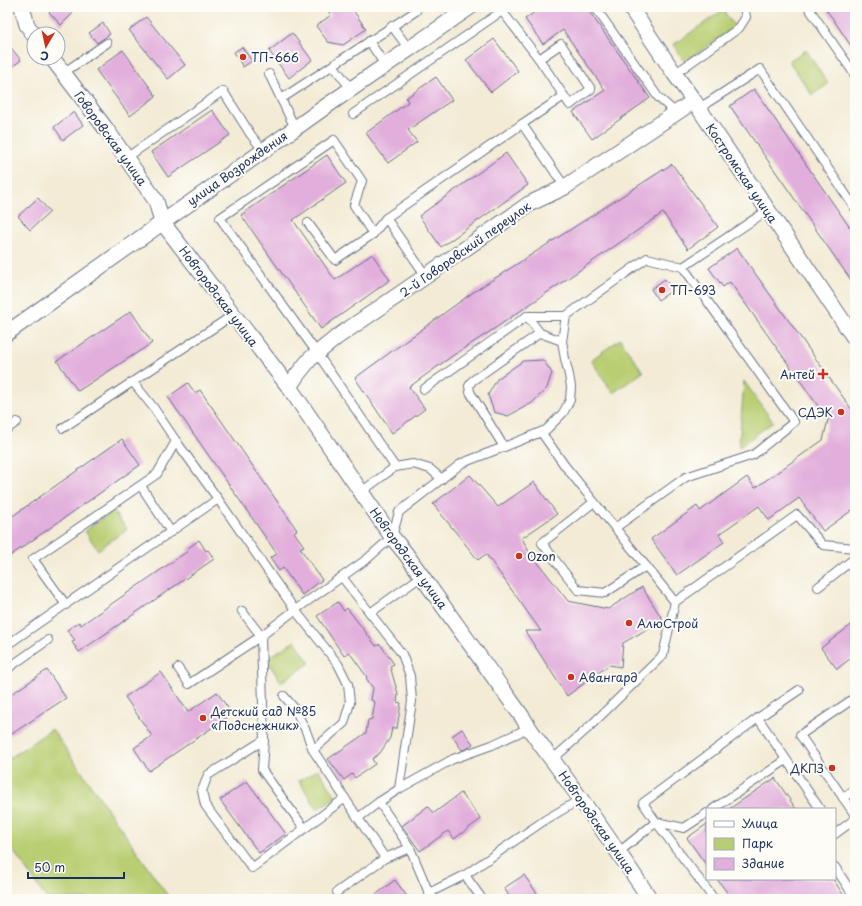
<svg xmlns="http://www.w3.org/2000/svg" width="862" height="906" viewBox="0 0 862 906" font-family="'Playpen Sans',sans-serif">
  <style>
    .green { fill: #b9ce72; stroke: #6a7e68 }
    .building { fill: #e2aedc }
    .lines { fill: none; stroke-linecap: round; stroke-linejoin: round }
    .lane-casing { stroke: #677188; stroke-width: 10 }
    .street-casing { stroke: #677188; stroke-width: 17 }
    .lane { stroke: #fff; stroke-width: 8 }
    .street { stroke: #fff; stroke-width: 15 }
    .poi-dot { fill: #c8321e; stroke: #fdfcf7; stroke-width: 1.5 }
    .labels { text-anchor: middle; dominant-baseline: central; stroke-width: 4; stroke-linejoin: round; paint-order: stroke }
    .poi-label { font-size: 12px; fill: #1b2f5e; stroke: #fdfcf7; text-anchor: start }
    .street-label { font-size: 12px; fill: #1b2f5e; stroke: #fdfcf7 }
  </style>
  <rect width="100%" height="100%" fill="#fdfcf7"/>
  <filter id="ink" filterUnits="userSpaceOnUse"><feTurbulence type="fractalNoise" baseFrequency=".025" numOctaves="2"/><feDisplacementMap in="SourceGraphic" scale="8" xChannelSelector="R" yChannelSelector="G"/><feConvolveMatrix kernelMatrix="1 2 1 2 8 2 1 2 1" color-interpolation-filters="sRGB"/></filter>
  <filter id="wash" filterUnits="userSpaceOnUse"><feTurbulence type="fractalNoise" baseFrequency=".012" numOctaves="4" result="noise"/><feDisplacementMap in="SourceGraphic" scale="16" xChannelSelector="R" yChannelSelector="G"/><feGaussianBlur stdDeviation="0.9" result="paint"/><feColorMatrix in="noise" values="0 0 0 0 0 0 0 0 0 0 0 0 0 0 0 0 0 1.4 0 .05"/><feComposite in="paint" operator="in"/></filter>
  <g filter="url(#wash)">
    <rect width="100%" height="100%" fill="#f3ebd5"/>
    <g class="green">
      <polygon points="723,10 735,27 685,62 673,45"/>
      <polygon points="806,50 828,84 812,95 789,61"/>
      <polygon points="620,339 643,372 613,393 591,360"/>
      <polygon points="744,381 773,422 739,447"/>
      <polygon points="113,511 127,529 98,550 85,531"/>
      <polygon points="295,641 310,663 281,682 266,659"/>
      <polygon points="52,729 170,899 47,899 7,842 7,760"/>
      <polygon points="318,769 336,797 317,809 299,781"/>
    </g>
    <g id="blocks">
      <g class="building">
        <polygon points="54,7 67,7 73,13 61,25 49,12"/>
        <polygon points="325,7 351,7 366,29 343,45 328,42 316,26 331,15"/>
        <polygon points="542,7 586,7 650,98 592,139 573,112 605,90 563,30 543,44 525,19"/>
        <polygon points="824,7 855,7 855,52 833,19"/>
        <polygon points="146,17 185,65 168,79 129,30"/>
        <polygon points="103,23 110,34 97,43 89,33"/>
        <polygon points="292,33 312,60 289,78 269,51"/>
        <polygon points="494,39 518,71 491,92 466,60"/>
        <polygon points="7,43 21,60 7,71"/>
        <polygon points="242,47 252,61 243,67 234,52"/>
        <polygon points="123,50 156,96 130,116 96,70"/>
        <polygon points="436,77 452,100 408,130 417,142 388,163 366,133 408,102 406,98"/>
        <polygon points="754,89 855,235 855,286 730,106"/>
        <polygon points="212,110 230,135 168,177 151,152"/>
        <polygon points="74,112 83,125 63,140 54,127"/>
        <polygon points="506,153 528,185 441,247 419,216"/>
        <polygon points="327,155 346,183 293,220 335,280 372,254 390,280 321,329 241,215"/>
        <polygon points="672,164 718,227 688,249 663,213 494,329 455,354 409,387 425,409 392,433 355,378 472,293"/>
        <polygon points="38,198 50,212 30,230 18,216"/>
        <polygon points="737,248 855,414 855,508 823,531 799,498 769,520 759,506 719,534 724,542 677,575 651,539 697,506 700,511 747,477 755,488 823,440 828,420 730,282 723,287 709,268"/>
        <polygon points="665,279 673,290 658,300 651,289"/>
        <polygon points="131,311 152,343 78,391 57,361"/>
        <polygon points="543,360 552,373 547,388 532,403 508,416 494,412 488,395 497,379 523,361"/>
        <polygon points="188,383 195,393 200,390 297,530 294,532 304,546 300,548 322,580 302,595 283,568 279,571 270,558 277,554 168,397"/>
        <polygon points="122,439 140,465 7,558 7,520"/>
        <polygon points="470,475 498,507 534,482 557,514 522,538 528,550 568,601 608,609 642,587 663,620 623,643 621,667 609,665 567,696 525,631 541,631 486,554 478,560 433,504"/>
        <polygon points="199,540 206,551 208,550 214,559 79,652 72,642 75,640 67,630 79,622 81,625 188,551 187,549"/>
        <polygon points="338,602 344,611 347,608 376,646 380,644 394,664 390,666 398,694 397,702 401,703 397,728 392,728 390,738 380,753 372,759 375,764 355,778 352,774 344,780 328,759 366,733 368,720 372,719 375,702 371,700 373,688 366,678 367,677 349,652 344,656 317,616"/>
        <polygon points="855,622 855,655 837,669 821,648"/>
        <polygon points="47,670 66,698 7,737 7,697"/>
        <polygon points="161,672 188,712 217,692 232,714 149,771 134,748 152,736 125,697"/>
        <polygon points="462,729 473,744 468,748 462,750 452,736"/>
        <polygon points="775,778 796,809 729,809"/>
        <polygon points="247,781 286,834 259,853 220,800"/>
        <polygon points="461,793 481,819 454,839 448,831 420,851 402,826 428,806 434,813"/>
        <polygon points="707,824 707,866 687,838"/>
        <polygon points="524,875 541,899 511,899 504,888"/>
        <polygon points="717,879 833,879 846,899 732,899"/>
        <polygon points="395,880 409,899 370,899"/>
      </g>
    </g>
  </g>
  <g filter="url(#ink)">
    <use href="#blocks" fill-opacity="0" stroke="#677188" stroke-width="1"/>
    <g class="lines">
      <g class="lane-casing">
        <g id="lane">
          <polyline points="595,7 658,97 676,113"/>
          <polyline points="808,7 855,75"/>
          <polyline points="392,26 409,49"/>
          <polyline points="369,41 385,65"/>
          <polygon points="561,44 591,89 570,105 539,59"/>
          <polyline points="333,65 351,89"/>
          <polyline points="63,73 107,43"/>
          <polyline points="674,73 683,68 739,28 746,17 744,7"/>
          <polyline points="269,74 295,128"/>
          <polyline points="564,96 522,124 565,187"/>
          <polyline points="281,99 416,11"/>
          <polyline points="699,109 707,103 760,69 855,208"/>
          <polyline points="353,114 502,11 539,59"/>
          <polyline points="126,158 223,91 251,135 263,150"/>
          <polyline points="308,223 335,260 373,234 386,218"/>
          <polyline points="426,276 386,218 522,124"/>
          <polyline points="527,316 566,316"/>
          <polyline points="133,382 153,407 176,441 218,499 295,610 367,559 392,537 399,512 462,463 504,447 546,430 563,413 570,400 571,387 569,375 565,359 562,341 566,316 647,258 683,267"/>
          <polyline points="424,389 527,316 540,333"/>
          <polyline points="63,428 233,315"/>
          <polyline points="7,429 17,422"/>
          <polyline points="541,432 565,466 675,602"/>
          <polyline points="504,447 470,392 469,386 472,381 540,333 562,341"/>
          <polyline points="395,467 413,464 430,469 442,479"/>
          <polyline points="141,486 171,532"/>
          <polyline points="361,492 395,467 317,353 220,218 334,140 362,181 354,205 373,234"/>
          <polyline points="594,502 542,543 578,590 605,593 646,566"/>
          <polyline points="615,528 686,477 753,455 794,422 683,267 768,210"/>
          <polyline points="342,577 402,654 410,676 412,701 399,789"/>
          <polyline points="818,587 855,558"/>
          <polyline points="66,605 33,559 157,474 176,441"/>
          <polyline points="242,611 261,636 295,610 338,664 348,684 350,703 344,723 313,750 358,818 379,802 399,789 453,759 492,745 529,728"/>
          <polyline points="370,613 422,576"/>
          <polyline points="261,636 264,740 208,775 202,791 205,805 252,868 345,798"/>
          <polyline points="7,645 218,499"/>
          <polyline points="178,668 189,684 261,636"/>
          <polyline points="7,669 48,640"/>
          <polyline points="799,690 758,718 820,809"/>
          <polyline points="284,696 295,709 306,731 313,750"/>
          <polyline points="855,702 853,699 800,735 855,815"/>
          <polyline points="264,740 262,770 304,828"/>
          <polyline points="553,759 587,729 663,655 675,602 797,515 823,545 855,548"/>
          <polyline points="843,798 855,789"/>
          <polyline points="379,802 410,848 429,893 434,899"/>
          <polyline points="713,809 786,760"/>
          <polyline points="707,813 684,828 656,822 643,803 758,718"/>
          <polyline points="835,834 855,819"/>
          <polyline points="619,852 656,822 714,899"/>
          <polyline points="385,858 410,848"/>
          <polyline points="835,867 855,898"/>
          <polyline points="337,892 385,858 358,818"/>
          <polyline points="429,893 465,875"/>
          <polyline points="482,899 465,875 545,820 581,799"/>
        </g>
      </g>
      <g class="street-casing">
        <g id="street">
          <polyline points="22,7 27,25 34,35"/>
          <polyline points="630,7 674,73 694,101 855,339"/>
          <path d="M52,58L106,129L156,201L162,222L289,387L392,537L406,554L523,718C535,739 551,757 564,776C593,816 622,857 650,899"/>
          <polyline points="7,333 325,107 470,7"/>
          <polyline points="289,387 297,375 310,359 337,337 426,276 529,204 565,187 694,101"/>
        </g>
      </g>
      <use href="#lane" class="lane"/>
      <use href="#street" class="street"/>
    </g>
  </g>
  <g class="poi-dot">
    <circle cx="243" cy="57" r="4"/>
    <circle cx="662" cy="290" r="4"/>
    <path d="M821 368h4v4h4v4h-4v4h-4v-4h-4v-4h4z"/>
    <circle cx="841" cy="412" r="4"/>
    <circle cx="519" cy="556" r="4"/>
    <circle cx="629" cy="623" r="4"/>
    <circle cx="571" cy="677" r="4"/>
    <circle cx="203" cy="718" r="4"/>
    <circle cx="832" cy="768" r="4"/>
  </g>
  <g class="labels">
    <g class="poi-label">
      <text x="251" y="57">ТП-666</text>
      <text x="670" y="290">ТП-693</text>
      <text x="815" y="374" text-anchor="end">Антей</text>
      <text x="833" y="412" text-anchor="end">СДЭК</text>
      <text x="527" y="556">Ozon</text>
      <text x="637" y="623">АлюСтрой</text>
      <text x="579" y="677">Авангард</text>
      <text x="211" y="711">Детский сад №85<tspan x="211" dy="14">«Подснежник»</tspan></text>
      <text x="824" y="768" text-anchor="end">ДКПЗ</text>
    </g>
    <g class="street-label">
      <text transform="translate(111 138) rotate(54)">Говоровская улица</text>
      <text transform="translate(237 168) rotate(-35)">улица Возрождения</text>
      <text transform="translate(742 173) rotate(56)">Костромская улица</text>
      <text transform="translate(465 249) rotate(-35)">2-й Говоровский переулок</text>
      <text transform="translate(219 296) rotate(53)">Новгородская улица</text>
      <text transform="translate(409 558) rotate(54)">Новгородская улица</text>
      <text transform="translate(597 822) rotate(55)">Новгородская улица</text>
    </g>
  </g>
  <rect width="862" height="906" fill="none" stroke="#fdfcf7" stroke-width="24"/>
  <rect x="706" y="808" width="130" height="72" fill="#fdfcf7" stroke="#a3aaba"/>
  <rect x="714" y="821" width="20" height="6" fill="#ffffff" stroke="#a3aaba"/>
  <text x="742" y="828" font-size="12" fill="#1b2f5e">Улица</text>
  <rect x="714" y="838" width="20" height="12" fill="#b9ce72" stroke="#a3aaba"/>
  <text x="742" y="848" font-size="12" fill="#1b2f5e">Парк</text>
  <rect x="714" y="858" width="20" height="12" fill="#e2aedc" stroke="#a3aaba"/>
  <text x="742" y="868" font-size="12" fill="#1b2f5e">Здание</text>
  <g transform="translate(46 46) rotate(189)"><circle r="19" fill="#fdfcf7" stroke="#a3aaba"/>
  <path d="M0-3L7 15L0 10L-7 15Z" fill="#c8321e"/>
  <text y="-6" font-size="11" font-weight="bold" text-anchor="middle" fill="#1b2f5e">С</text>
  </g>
  <path d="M28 872v6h96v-6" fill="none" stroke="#1b2f5e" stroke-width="2"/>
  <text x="34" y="872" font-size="12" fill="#1b2f5e" stroke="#fdfcf7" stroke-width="3" paint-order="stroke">50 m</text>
</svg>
